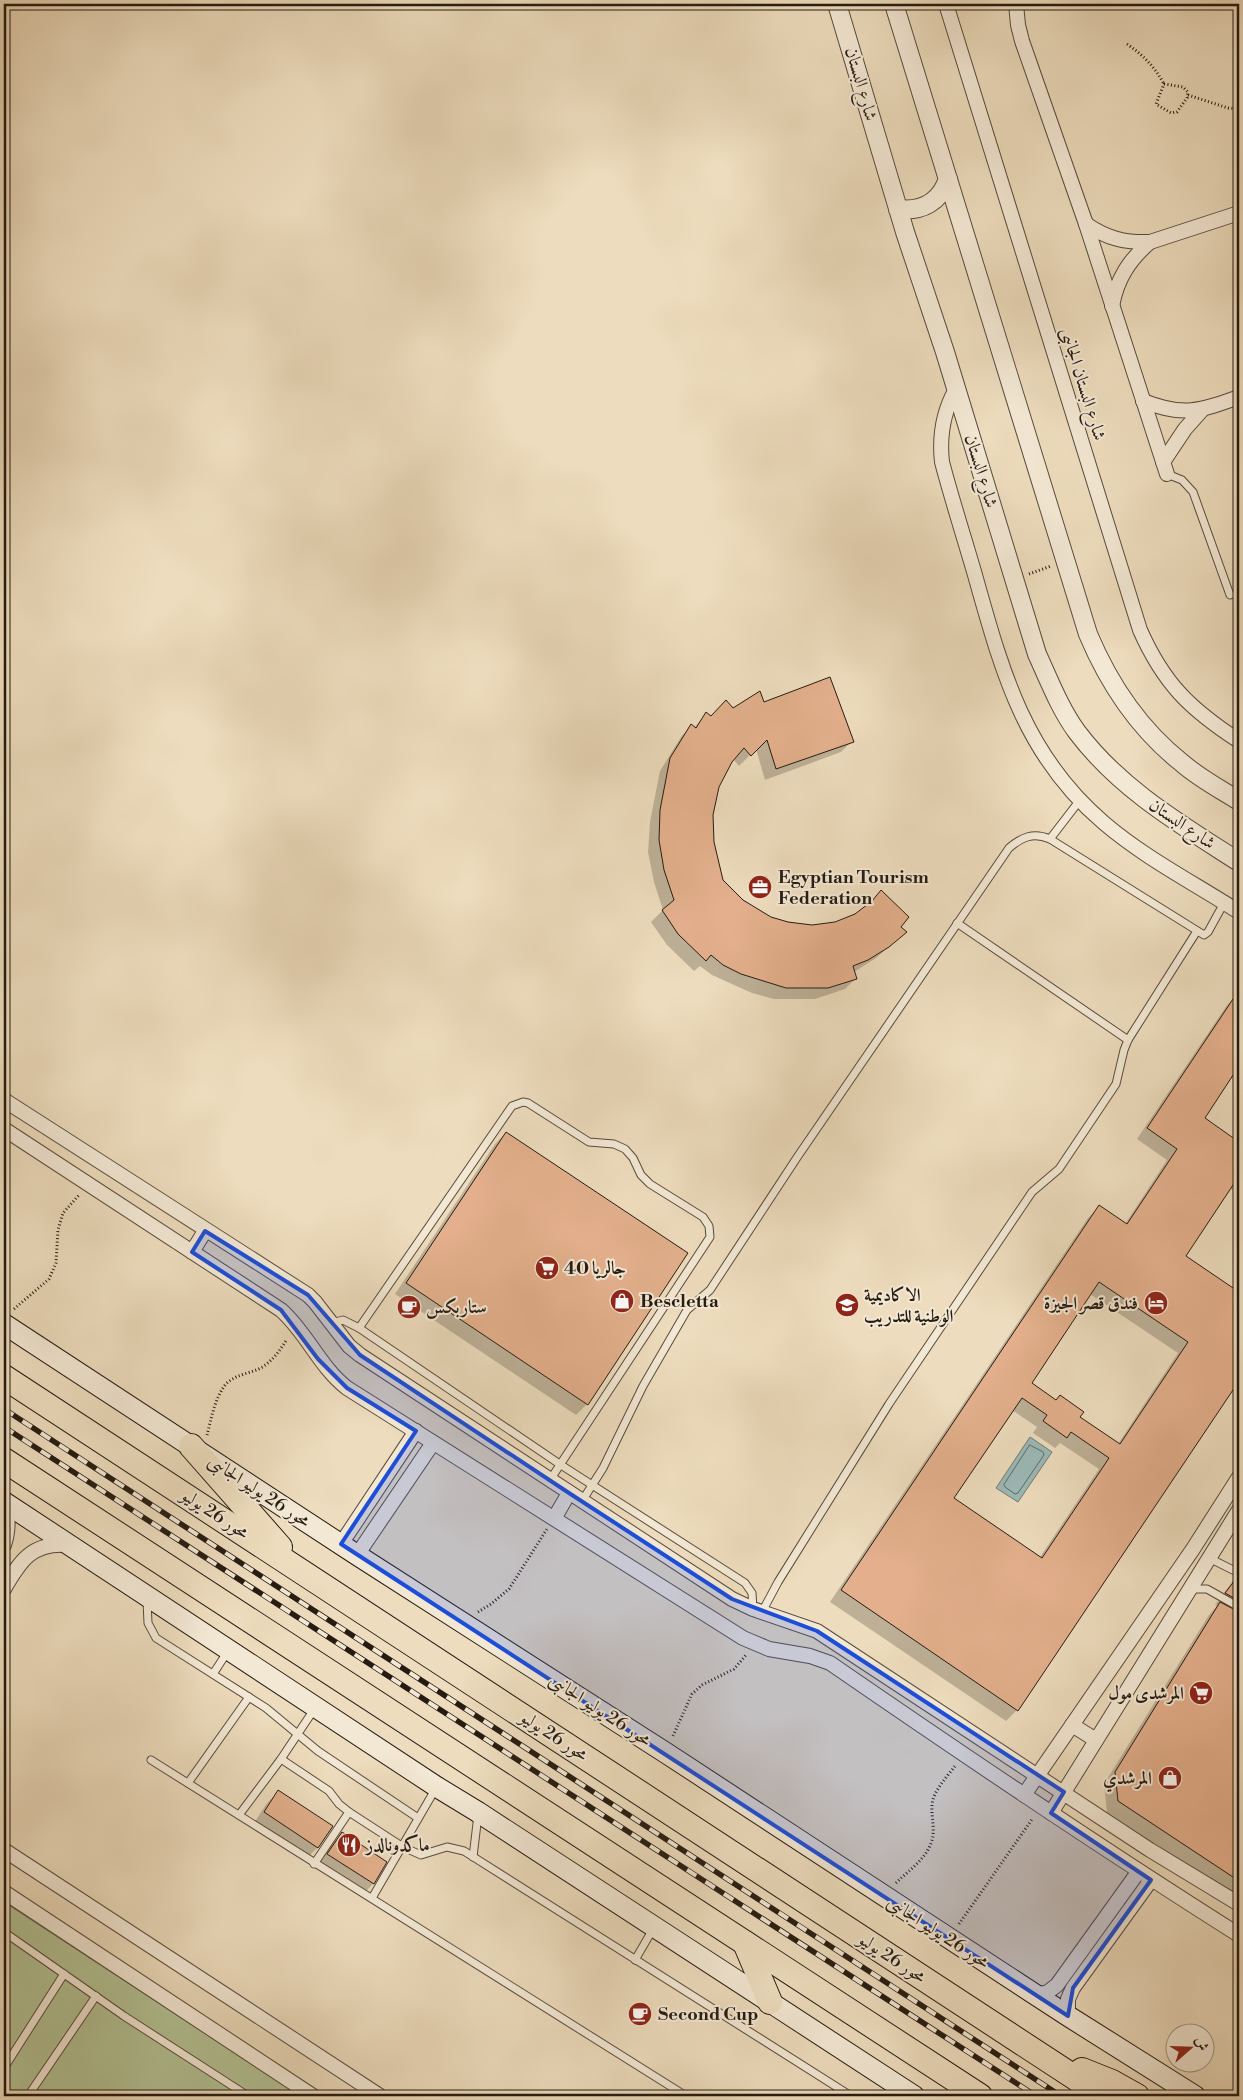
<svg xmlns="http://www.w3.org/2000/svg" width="1243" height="2100" viewBox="0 0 1243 2100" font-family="'Libre Bodoni',Amiri,serif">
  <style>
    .green { fill: #b3c295; stroke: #6c6e54 }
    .water { fill: #9bbab8; stroke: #6c7a76 }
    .shadow { fill: #0003; fill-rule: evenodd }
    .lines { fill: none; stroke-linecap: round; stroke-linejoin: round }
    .shore { stroke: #606a65; stroke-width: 1 }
    .building { fill: #e3af8c; stroke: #261b12; fill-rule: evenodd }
    .service-casing { stroke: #584b3d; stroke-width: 9 }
    .minor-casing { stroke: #584b3d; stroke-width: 16 }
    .tertiary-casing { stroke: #584b3d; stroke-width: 20 }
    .secondary-casing { stroke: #261b12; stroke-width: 22 }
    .trunk-casing { stroke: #261b12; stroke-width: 26 }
    .path { stroke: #261b12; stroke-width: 3; stroke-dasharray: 1 2.5; stroke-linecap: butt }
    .service { stroke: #f3e8d4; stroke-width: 7 }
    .minor { stroke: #f3e8d4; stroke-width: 14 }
    .tertiary { stroke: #f3e8d4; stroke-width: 18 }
    .secondary { stroke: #f3e8d4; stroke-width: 20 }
    .trunk { stroke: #eddcbd; stroke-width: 24 }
    .rail-casing { stroke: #261b12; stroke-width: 5.5 }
    .rail { stroke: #f3e8d4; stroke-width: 4; stroke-dasharray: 11; stroke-linecap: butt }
    .marked { fill: #1d4ed8; fill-opacity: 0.2; stroke: #1d4ed8; stroke-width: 4; stroke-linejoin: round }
    .labels { text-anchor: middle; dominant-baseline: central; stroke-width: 4; stroke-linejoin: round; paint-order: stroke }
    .street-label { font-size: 18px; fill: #261b12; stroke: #f3e8d4 }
    .poi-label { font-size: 18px; font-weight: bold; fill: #261b12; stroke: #f3e8d4; text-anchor: start }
  </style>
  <rect width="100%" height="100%" fill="#eddcbd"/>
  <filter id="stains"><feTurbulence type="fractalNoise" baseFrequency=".004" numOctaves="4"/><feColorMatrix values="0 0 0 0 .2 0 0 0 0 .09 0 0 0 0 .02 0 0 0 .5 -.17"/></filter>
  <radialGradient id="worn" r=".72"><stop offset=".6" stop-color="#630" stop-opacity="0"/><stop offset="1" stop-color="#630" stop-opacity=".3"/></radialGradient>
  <polygon class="green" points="4,1902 301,2096 4,2096"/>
  <polygon class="water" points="1030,1437 1052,1452 1018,1502 996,1488"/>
  <g class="shadow">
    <polygon points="763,704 852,741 841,752 765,780 756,749 739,766 733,759 718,787 712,815 712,842 722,880 742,901 770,918 788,924 812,927 899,927 905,932 876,958 854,972 856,978 845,989 815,999 774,999 752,993 712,975 700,966 694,971 667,945 651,922 663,910 654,882 648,852 650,822 660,771 681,737 691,726 694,728 706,714 710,718"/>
    <path d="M1238,994L1239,995V1066L1203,1118L1239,1143V1194L1230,1188L1184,1256L1239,1294V1379L1017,1710L1006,1721L830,1602L1088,1218L1099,1207L1125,1224L1167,1160L1137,1139L1227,1005ZM1090,1294L1178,1353L1118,1444L1030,1383ZM1012,1410L1037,1427L1033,1433L1055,1448L1060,1443L1099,1469L1040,1557L953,1498Z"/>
    <polygon points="506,1133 587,1404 576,1415 395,1294 495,1144"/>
    <polygon points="1239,1569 1239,1899 1107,1812 1104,1784 1209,1615 1217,1606 1215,1605 1232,1582"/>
    <polygon points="279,1792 331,1827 317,1848 306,1859 254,1823 267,1803"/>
    <polygon points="342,1834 385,1862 373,1884 362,1895 317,1865 331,1845"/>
  </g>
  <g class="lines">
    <polygon class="shore" points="1030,1445 1043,1452 1044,1455 1018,1493 1015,1494 1005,1487 1004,1485"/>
  </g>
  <g class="building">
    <polygon points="830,677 854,742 776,769 767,740 751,756 744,748 732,762 719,787 713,815 714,842 723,880 743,900 771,917 788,922 812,925 835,922 855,914 872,901 881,890 909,917 901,927 907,932 889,947 868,960 853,966 857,979 828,988 786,988 741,974 723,965 711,955 706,961 678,934 662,910 674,900 664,870 659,840 660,810 670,758 691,724 696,728 706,712 711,716 726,700 733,708 760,691 764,702"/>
    <path d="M1239,990V1066L1205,1118L1239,1142V1176L1186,1256L1239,1292V1381L1018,1711L841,1590L1099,1205L1127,1224L1177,1149L1147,1128ZM1099,1282L1188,1342L1120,1444L1080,1417L1084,1412L1060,1395L1056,1400L1032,1383ZM1022,1398L1047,1415L1043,1421L1067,1438L1071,1432L1109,1458L1042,1558L954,1498Z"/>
    <polygon points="506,1132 688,1253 588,1405 406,1283"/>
    <polygon points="1239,1575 1239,1601 1225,1593"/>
    <polygon points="1220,1602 1239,1612 1239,1881 1118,1801 1115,1772"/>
    <polygon points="278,1790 333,1826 318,1848 264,1812"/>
    <polygon points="342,1832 387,1862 374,1884 327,1854"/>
  </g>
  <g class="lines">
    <g class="service-casing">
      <g id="service">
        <polyline points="1167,474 1182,480 1193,492 1230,595"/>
        <polyline points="1050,839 1080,800"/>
        <polyline points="957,923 1128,1040"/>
        <polyline points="331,1323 343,1320 359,1328 561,1465 745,1583 752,1593 753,1609"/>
        <polyline points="359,1328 512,1106 523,1102 528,1103 589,1142 614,1144 625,1149 633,1158 641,1175 650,1184 703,1217 709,1226 710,1237 550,1480"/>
        <path d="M582,1501L603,1468L643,1386L687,1310L710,1290L798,1156L1009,848C1022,837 1033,832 1050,839L1204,935L1208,932L1224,903"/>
        <polyline points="1209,1558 1235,1571 1239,1570"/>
        <polyline points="1191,1589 1207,1589 1239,1607"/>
        <polyline points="147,1601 148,1623 156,1638 266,1708 318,1751 418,1818"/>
        <polyline points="762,1612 778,1582 889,1404 1032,1192 1059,1169 1116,1084 1124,1050 1128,1040 1197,931"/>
        <polyline points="213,1674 228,1651"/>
        <polyline points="281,1759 329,1791 339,1804 349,1812 403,1847 421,1855 447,1847 464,1851 851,2096"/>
        <polyline points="151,1760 686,2096"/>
        <polyline points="188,1783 249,1697"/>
        <polyline points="239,1815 281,1759 315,1708"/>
        <polyline points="473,1857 478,1815"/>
        <polyline points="314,1864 349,1812"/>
        <polyline points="372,1898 436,1788"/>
        <polyline points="4,1932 124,2016 248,2096"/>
        <polyline points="635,1960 653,1929"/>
        <polyline points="4,2068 64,1974"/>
        <polyline points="28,2096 96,1996"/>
      </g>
    </g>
    <g class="minor-casing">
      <g id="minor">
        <path d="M946,4L1140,630C1164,684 1190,709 1239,741"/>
        <polyline points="1016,4 1018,25 1022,41 1086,224 1167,474"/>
        <path d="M1086,224C1106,238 1125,243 1150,242L1239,213"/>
        <path d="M1112,306C1117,279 1129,260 1150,242"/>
        <path d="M956,389C943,412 939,435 942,462C952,500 964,537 975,575C1002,671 1024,755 1104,823C1145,858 1194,883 1239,912"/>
        <path d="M1143,401C1183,417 1200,411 1239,397"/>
        <polyline points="1163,462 1185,429 1202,410"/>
        <polyline points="4,1100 308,1295 315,1302 349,1346 360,1355 732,1599 753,1609 817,1631 1150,1850 1239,1904"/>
        <path d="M4,1129L281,1310C307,1333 319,1366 347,1388L743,1638L769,1649L810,1656L830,1663C965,1756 1101,1848 1239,1935"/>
        <polyline points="192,1252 205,1231"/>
        <polyline points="555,1517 569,1493"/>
        <polyline points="341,1544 416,1431"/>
        <path d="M4,1545C9,1530 9,1517 4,1502"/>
        <polyline points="357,1555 433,1443"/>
        <path d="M4,1589C20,1561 32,1542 68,1545"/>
        <polyline points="1072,1725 1096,1740"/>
        <polyline points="1024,1795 1193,1549 1239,1477"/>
        <polyline points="1051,1813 1239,1510"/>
        <polyline points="4,1850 380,2096"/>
        <polyline points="4,1892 313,2096"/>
        <polyline points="1036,1995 1048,1992 1057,1985 1139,1871"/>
        <polyline points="1068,2016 1068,1999 1073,1988 1151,1880"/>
      </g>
    </g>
    <g class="tertiary-casing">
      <g id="tertiary">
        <path d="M837,4L905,232L945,352L1037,654C1049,680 1060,709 1077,732C1120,789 1180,824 1239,862"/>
        <path d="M894,4L1088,634C1109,684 1139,729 1182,763C1199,778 1220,789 1239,801"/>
        <path d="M898,209C922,212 940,202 948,179"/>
      </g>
    </g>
    <g class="secondary-casing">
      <g id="secondary">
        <polyline points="4,1324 357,1555 666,1753 1068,2016 1195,2096"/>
        <polyline points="4,1502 437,1787 478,1812 914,2096"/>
      </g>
    </g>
    <g class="trunk-casing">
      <g id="trunk">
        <polyline points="4,1377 1103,2096"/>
        <polyline points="191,1446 280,1547"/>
        <polyline points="4,1460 980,2096"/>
        <polyline points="745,1943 770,2002"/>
        <polyline points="1082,2070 1112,2082 1137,2096"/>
      </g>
    </g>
    <g class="path">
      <path d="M1127,44C1143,55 1154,66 1164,84"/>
      <polygon points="1164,84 1183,87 1188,92 1187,98 1177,112 1171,113 1156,104"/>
      <polyline points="1188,95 1228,108 1239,109"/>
      <polyline points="1029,574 1051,566"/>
      <polyline points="14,1309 49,1279 56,1263 58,1230 63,1213 79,1195"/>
      <path d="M207,1435C211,1420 215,1397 226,1384C237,1373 252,1374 264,1366C274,1359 281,1349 287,1339"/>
      <polyline points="478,1612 491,1604 509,1589 547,1529"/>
      <polyline points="673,1736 692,1694 702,1685 734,1669 746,1655"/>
      <path d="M896,1883C908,1871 925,1860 931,1843C936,1830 931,1818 932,1805C933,1791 947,1777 955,1766"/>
      <polyline points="959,1924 1033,1818"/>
    </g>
    <use href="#service" class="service"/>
    <use href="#minor" class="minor"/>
    <use href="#tertiary" class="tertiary"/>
    <use href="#secondary" class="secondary"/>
    <use href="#trunk" class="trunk"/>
    <g class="rail-casing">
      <g id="rail">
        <polyline points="4,1409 1061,2096"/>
        <polyline points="4,1427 1036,2096"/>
      </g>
    </g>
    <use href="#rail" class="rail"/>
  </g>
  <path class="marked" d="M205,1231L308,1295L360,1355L569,1493L732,1599L817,1631L1064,1792L1051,1813L1151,1880L1073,1988L1068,2016L341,1544L416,1431L347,1388L318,1359L281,1310L192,1252Z"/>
  <defs>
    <g id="office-disc" transform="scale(1.25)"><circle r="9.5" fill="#8f2418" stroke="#f3e8d4"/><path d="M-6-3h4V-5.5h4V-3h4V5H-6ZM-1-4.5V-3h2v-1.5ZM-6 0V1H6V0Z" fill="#fff"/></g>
    <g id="supermarket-disc" transform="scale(1.25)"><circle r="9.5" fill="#8f2418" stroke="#f3e8d4"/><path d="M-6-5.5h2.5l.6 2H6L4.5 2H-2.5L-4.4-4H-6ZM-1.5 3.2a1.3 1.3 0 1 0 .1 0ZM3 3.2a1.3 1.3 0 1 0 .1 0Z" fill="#fff"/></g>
    <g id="shop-disc" transform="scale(1.25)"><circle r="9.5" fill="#8f2418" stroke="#f3e8d4"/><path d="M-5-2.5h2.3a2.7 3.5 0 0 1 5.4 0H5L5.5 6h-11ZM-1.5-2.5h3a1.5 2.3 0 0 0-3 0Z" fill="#fff"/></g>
    <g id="hotel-disc" transform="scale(1.25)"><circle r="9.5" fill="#8f2418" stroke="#f3e8d4"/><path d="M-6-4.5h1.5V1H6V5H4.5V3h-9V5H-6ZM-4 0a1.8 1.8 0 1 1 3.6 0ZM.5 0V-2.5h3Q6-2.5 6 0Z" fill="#fff"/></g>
    <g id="university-disc" transform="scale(1.25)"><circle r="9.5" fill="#8f2418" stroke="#f3e8d4"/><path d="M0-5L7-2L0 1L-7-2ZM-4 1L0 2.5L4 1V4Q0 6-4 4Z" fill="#fff"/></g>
    <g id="cafe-disc" transform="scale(1.25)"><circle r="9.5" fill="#8f2418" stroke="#f3e8d4"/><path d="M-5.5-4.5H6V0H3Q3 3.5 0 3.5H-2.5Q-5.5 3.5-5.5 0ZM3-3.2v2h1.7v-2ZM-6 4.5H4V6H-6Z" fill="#fff"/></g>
    <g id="restaurant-disc" transform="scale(1.25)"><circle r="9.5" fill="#8f2418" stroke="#f3e8d4"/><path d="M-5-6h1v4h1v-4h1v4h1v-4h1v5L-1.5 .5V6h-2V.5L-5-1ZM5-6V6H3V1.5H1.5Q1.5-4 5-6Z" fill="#fff"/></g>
  </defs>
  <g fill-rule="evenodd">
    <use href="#office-disc" x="760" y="887"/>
    <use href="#supermarket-disc" x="547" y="1268"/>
    <use href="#shop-disc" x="622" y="1301"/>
    <use href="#hotel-disc" x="1156" y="1303"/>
    <use href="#university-disc" x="847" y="1305"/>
    <use href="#cafe-disc" x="409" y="1307"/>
    <use href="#supermarket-disc" x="1201" y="1693"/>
    <use href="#shop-disc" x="1170" y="1778"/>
    <use href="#restaurant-disc" x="349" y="1845"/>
    <use href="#cafe-disc" x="640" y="2014"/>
  </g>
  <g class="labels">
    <g class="street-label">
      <text transform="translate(861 84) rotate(74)">شارع البستان</text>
      <text transform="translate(1083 384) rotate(73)">شارع البستان الجانبى</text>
      <text transform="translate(981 471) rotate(73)">شارع البستان</text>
      <text transform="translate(1182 824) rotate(34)">شارع البستان</text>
      <text transform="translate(259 1491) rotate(33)">محور 26 يوليو الجانبى</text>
      <text transform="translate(215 1514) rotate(33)">محور 26 يوليو</text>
      <text transform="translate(600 1710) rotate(33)">محور 26 يوليو الجانبى</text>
      <text transform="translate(554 1736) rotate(33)">محور 26 يوليو</text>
      <text transform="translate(938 1932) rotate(33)">محور 26 يوليو الجانبى</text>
      <text transform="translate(892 1958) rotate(33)">محور 26 يوليو</text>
    </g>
    <g class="poi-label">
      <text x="778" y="877">Egyptian Tourism<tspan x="778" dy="21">Federation</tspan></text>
      <text x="564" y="1268">جالريا 40</text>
      <text x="864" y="1295">الاكاديمية<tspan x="864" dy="21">الوطنية للتدريب</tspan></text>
      <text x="640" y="1301">Bescletta</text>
      <text x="1138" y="1303" text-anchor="end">فندق قصر الجيزة</text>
      <text x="426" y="1307">ستاربكس</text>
      <text x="1184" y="1693" text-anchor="end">المرشدى مول</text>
      <text x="1152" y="1778" text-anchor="end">المرشدي</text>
      <text x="366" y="1845">ماكدونالدز</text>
      <text x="658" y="2014">Second Cup</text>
    </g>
  </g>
  <rect width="1243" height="2100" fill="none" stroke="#eddcbd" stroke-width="20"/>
  <rect x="5" y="5" width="1233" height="2090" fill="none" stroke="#261b12" stroke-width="2.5"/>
  <rect x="10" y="10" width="1223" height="2080" fill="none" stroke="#261b12"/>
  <g transform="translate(1190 2048) rotate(70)"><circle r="24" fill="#f3e8d4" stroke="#a19686"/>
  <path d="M0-4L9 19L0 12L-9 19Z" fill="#8f2418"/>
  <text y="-8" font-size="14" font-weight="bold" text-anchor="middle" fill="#261b12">ش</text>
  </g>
  <rect width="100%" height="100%" filter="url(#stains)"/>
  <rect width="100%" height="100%" fill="url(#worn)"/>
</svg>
